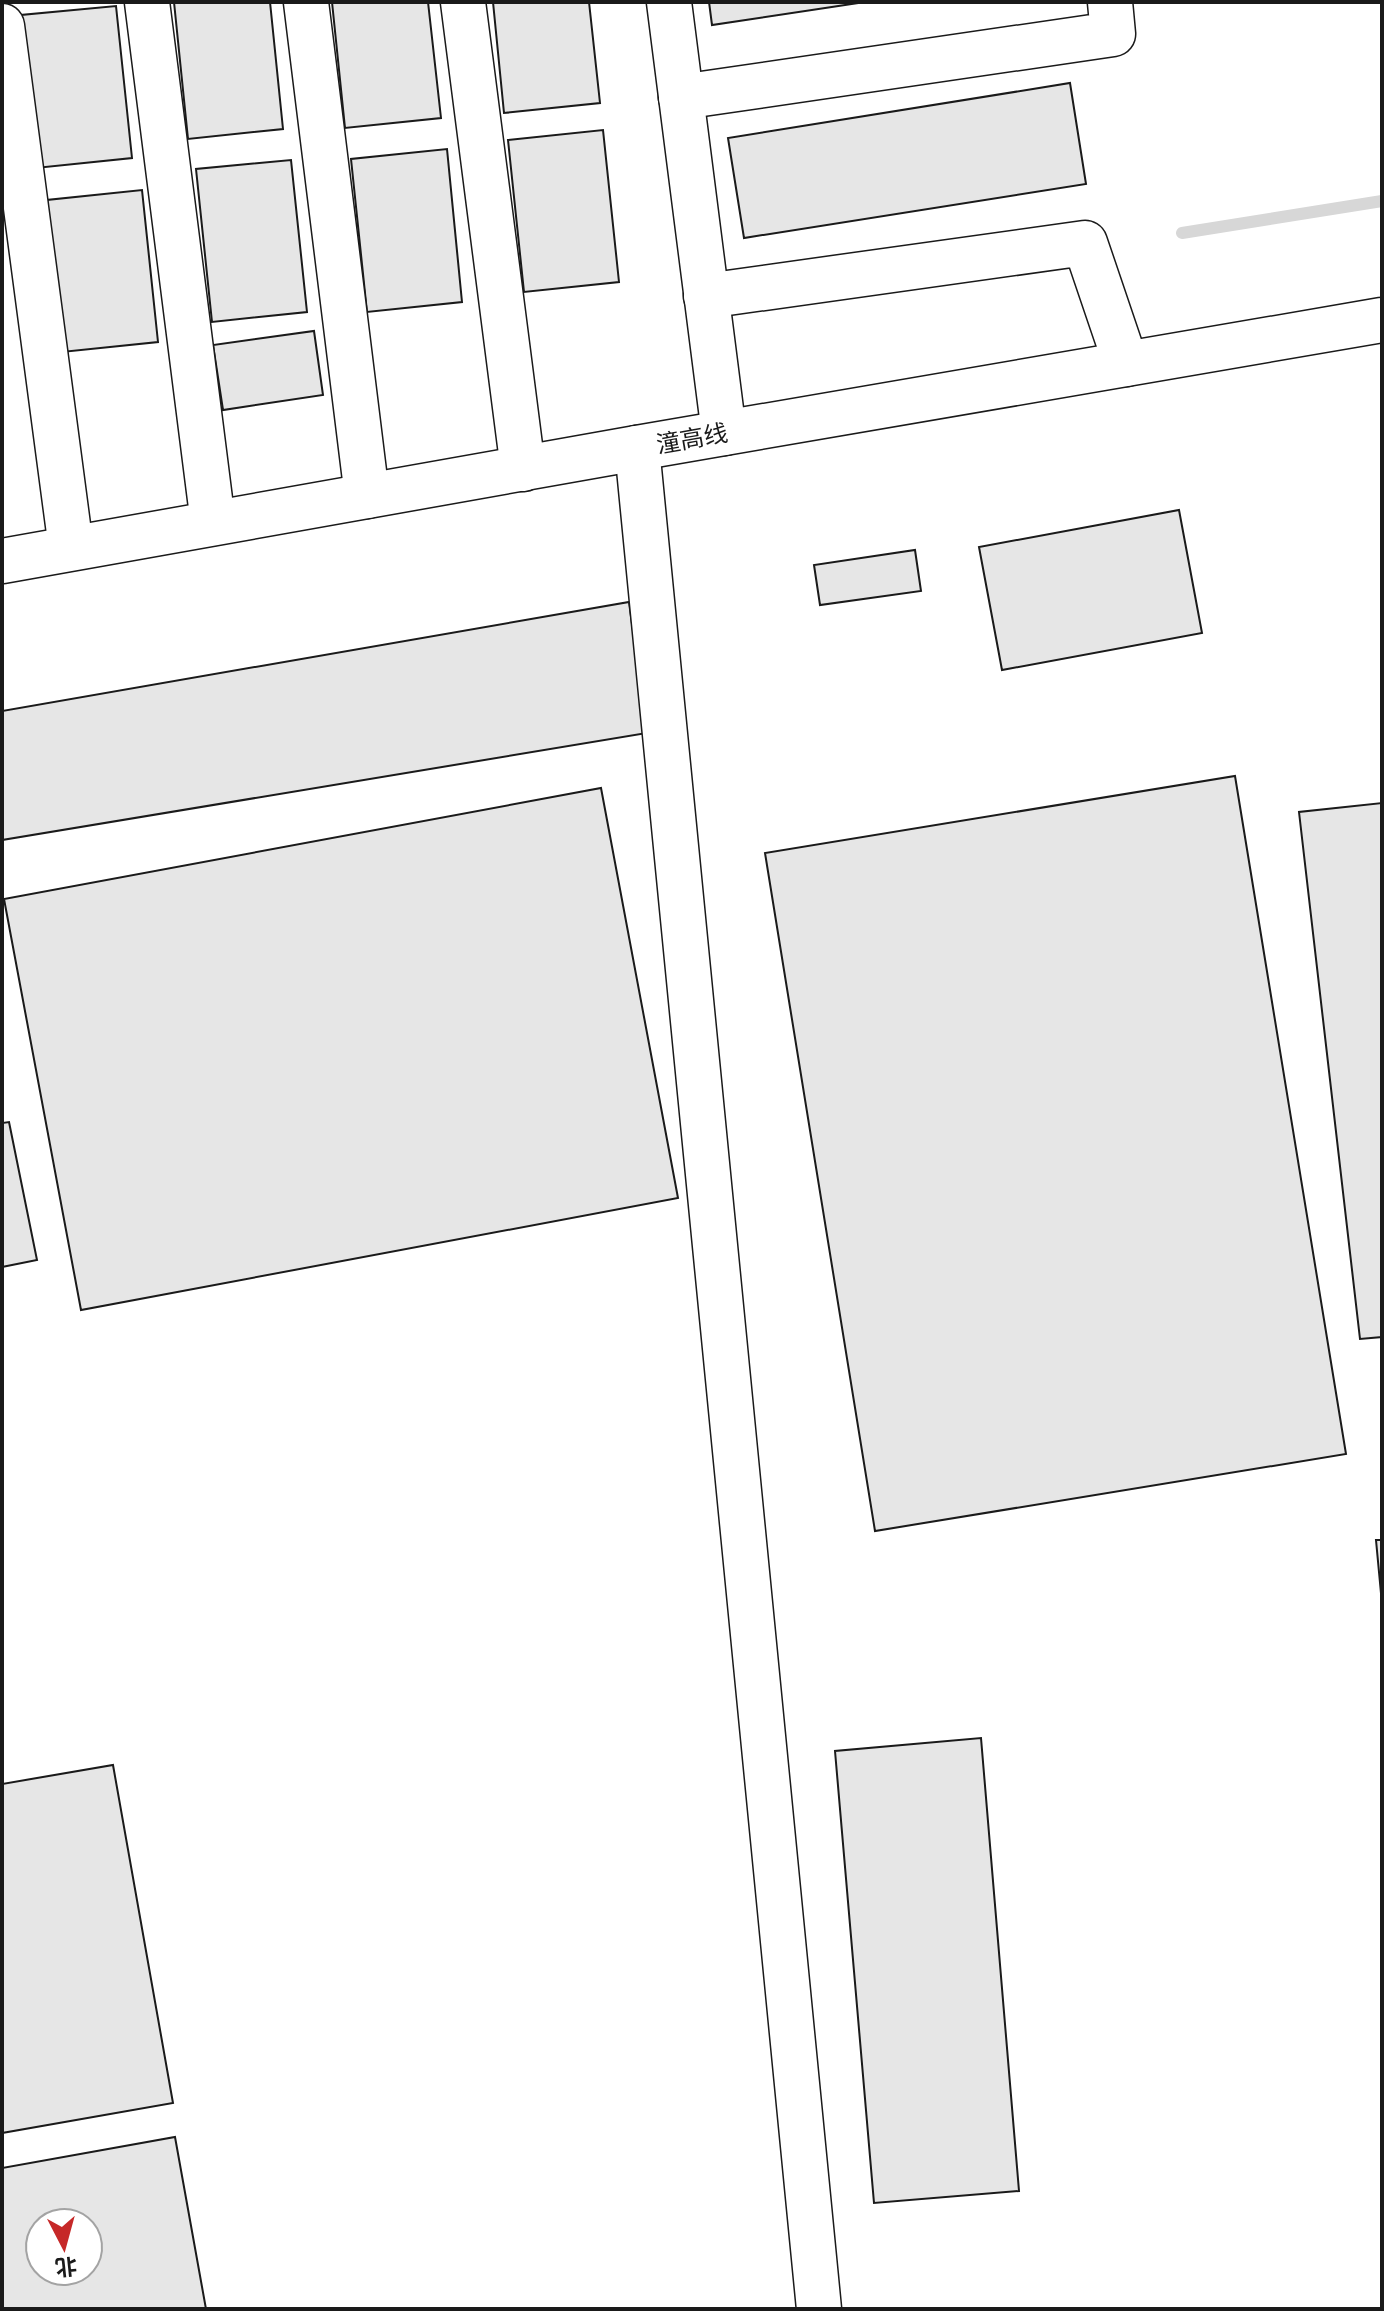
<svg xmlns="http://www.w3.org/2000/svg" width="1384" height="2311" viewBox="0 0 1384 2311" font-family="Karla,'Noto Sans SC',sans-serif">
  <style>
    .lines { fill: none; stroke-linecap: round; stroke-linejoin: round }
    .stream { stroke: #d7d7d7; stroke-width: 12 }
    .building { fill: #e6e6e6; stroke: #1a1a1a; stroke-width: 2; fill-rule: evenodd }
    .minor-casing { stroke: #1a1a1a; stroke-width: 47 }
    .major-casing { stroke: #1a1a1a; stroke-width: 47 }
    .minor { stroke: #fff; stroke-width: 44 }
    .major { stroke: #fff; stroke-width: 44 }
    .labels { text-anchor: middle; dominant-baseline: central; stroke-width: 6; stroke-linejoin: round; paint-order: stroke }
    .street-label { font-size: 24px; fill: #1a1a1a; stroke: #fff }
  </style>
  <rect width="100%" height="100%" fill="#fff"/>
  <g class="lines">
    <polyline class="stream" points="1182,233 1382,201"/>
  </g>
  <g class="building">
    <polygon points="174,2 270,2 283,129 188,139"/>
    <polygon points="332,2 428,2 441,118 345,128"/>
    <polygon points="493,2 589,2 600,103 504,113"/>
    <polygon points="709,2 865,2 712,25"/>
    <polygon points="116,6 132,158 36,168 21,15"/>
    <polygon points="1070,83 1086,184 744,238 728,138"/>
    <polygon points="603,130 619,282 524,292 508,140"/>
    <polygon points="447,149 462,302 367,312 351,159"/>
    <polygon points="291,160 307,312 212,322 196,169"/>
    <polygon points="142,190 158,342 62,352 47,200"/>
    <polygon points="314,331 323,395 223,410 213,345"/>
    <polygon points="1179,510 1202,633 1002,670 979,547"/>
    <polygon points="915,550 921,591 820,605 814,565"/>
    <polygon points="629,602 647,733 2,840 2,711"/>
    <polygon points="1235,776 1346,1454 875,1531 765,853"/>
    <polygon points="601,788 678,1198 81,1310 4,899"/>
    <polygon points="1382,803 1382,1337 1360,1339 1299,812"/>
    <polygon points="9,1122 37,1260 2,1267 2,1123"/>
    <polygon points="1376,1540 1382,1540 1382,1604"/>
    <polygon points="981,1738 1019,2191 874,2203 835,1751"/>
    <polygon points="113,1765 173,2103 2,2133 2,1784"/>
    <path d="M175,2137L206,2309H2V2168ZM40,2223H88V2271H40Z"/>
  </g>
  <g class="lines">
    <g class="minor-casing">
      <g id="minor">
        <polyline points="147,2 213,523"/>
        <polyline points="306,2 367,496"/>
        <polyline points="463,2 523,469"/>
        <polyline points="669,2 724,433"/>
        <polyline points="2,26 71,548"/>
        <polyline points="681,97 1113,34 1110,2"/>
        <polyline points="706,296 1085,243 1126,364"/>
        <polyline points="637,448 819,2309"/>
      </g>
    </g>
    <g class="major-casing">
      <polyline id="major" points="2,561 637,448 1382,320"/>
    </g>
    <use href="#minor" class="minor"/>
    <use href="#major" class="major"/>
  </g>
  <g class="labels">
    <g class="street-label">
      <text transform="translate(692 439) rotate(-10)">潼高线</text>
    </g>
  </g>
  <rect width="1384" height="2311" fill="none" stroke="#1a1a1a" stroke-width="8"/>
  <g transform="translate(64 2247) rotate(174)"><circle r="38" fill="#ffffff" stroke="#a3a3a3" stroke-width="2"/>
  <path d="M0-6L14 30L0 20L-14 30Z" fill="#c62828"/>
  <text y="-12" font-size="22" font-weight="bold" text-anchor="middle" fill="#1a1a1a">北</text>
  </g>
</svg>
